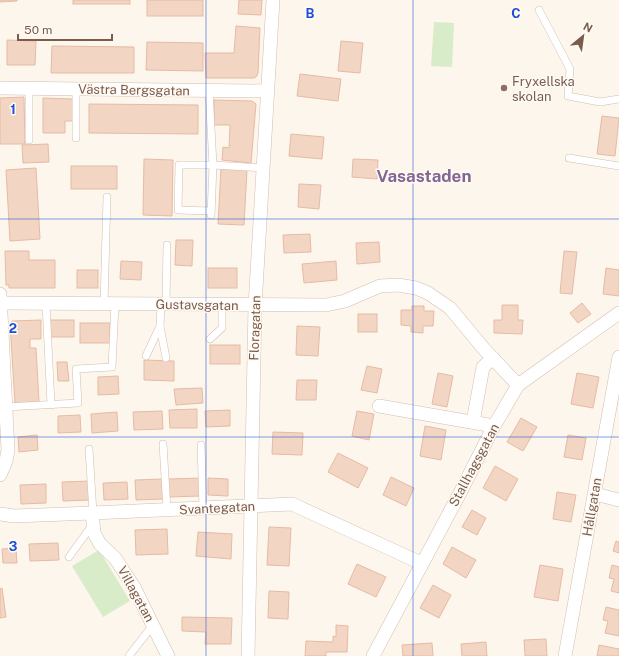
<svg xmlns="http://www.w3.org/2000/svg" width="619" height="656" viewBox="0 0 619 656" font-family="'Public Sans',sans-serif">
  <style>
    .grass { fill: #d8ecc9 }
    .building { fill: #f3d5c3; stroke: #e6bba3 }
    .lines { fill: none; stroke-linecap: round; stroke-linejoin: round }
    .lane-casing { stroke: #d1beb0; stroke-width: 8 }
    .street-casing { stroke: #d1beb0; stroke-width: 14 }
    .lane { stroke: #fff; stroke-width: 7 }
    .street { stroke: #fff; stroke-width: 13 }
    .grid { fill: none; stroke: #1d4ed8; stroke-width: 1; stroke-opacity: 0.55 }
    .education-dot { fill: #8d6e63; stroke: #fffaf3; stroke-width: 1.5 }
    .labels { text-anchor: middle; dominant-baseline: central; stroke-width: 3; stroke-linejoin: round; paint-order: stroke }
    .education-label { font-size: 13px; fill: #785e54; stroke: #fffaf3; text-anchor: start }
    .street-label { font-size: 13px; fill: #7a5c4d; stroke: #fffaf3 }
    .district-label { font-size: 17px; font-weight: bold; fill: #846695; stroke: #fffaf3 }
    .grid-label { font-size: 13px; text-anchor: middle; font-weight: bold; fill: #1d4ed8; stroke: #fffaf3; stroke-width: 3; stroke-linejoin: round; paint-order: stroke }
  </style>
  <rect width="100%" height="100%" fill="#fdf6ec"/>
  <g class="grass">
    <polygon points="434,22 454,23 452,67 431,66"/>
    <polygon points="99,550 130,601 103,617 72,566"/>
  </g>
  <g class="building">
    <polygon points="0,0 17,0 17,1 0,2"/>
    <rect x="73" y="0" width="57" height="4"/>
    <rect x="147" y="0" width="56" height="16"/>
    <polygon points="239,0 262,0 261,15 238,14"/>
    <polygon points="236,26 260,28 258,73 256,77 254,78 206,78 205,53 234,53"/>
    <polygon points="7,40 36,41 35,65 7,65"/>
    <polygon points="341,41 363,43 360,73 338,71"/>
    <polygon points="147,42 203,43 203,71 146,70"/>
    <polygon points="52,46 134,47 134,73 51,73"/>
    <polygon points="300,74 341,79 338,101 297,96"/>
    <polygon points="24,97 25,144 0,144 0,98"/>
    <polygon points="43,98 73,99 73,121 65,121 65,133 43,133"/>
    <polygon points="214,100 252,101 256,104 251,163 222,160 223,147 229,148 230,125 214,125"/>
    <polygon points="89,104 198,105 198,134 89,133"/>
    <polygon points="602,116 619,118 615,156 597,154"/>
    <polygon points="291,134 324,137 322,159 289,156"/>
    <polygon points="48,144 49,162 23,163 22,145"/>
    <polygon points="144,159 173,160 172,216 143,215"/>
    <polygon points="353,159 378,160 377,179 352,177"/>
    <rect x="71" y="166" width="46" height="23"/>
    <polygon points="36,168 40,239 10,241 6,170"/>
    <polygon points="221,168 247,170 244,225 218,224"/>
    <polygon points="299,184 321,185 319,209 298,207"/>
    <polygon points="310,234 311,252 284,253 283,235"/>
    <polygon points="176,240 193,240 192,266 175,265"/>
    <polygon points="379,242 380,262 357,264 356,243"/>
    <polygon points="5,251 29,251 29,260 55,260 55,288 9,288 9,285 6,285"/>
    <polygon points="564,251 577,252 572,294 560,293"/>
    <polygon points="121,261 142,262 141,280 120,279"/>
    <polygon points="336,261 337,280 304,283 302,264"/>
    <rect x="208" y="268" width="29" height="20"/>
    <polygon points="606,268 619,270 619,296 603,294"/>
    <rect x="77" y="270" width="21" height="18"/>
    <polygon points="582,303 591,314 578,323 570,313"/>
    <polygon points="502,305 518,305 518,320 523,320 522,334 494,333 494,320 502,320"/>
    <polygon points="412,306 424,306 424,311 434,311 433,326 423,326 423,333 411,332 411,326 401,325 401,310 412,310"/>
    <rect x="358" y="314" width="19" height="18"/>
    <polygon points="41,320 41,339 30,339 30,348 36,348 39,402 15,403 10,324 12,321"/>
    <rect x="48" y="320" width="26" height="17"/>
    <rect x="80" y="323" width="30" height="20"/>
    <polygon points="297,326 320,327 318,356 296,355"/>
    <rect x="210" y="345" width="30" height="19"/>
    <polygon points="144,360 174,361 174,381 144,380"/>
    <polygon points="57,362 67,362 69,381 58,381"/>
    <polygon points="367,366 382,369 377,393 361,390"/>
    <polygon points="438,373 453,376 447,407 432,404"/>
    <polygon points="577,373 599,377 593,408 571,404"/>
    <polygon points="118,376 119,394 98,395 98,377"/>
    <polygon points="297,380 317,380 316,400 296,400"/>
    <polygon points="202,388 203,403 176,405 174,389"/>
    <polygon points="197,409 197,428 170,428 169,410"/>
    <polygon points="230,410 230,426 206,427 205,411"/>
    <polygon points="162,411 163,429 134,430 133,412"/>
    <polygon points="357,411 374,414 369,440 352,436"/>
    <polygon points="117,412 118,431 92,433 91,414"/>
    <polygon points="80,415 81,432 58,433 58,416"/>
    <polygon points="521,418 537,427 523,451 507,442"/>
    <polygon points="425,426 446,430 441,460 420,456"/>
    <polygon points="273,432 303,433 302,455 272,454"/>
    <polygon points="37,435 38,450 19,452 18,437"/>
    <polygon points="568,435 586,438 582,460 564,457"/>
    <polygon points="338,453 368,468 358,488 328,472"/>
    <polygon points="495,466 518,479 506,501 483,488"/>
    <polygon points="391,477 414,488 406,506 383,495"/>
    <polygon points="201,478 201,496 169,497 168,479"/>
    <polygon points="208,478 228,479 228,496 208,495"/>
    <polygon points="162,479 163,499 136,500 135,480"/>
    <polygon points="90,481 91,500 63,501 62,482"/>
    <polygon points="127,482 128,499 104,500 103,483"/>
    <polygon points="46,484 46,503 21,504 20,485"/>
    <polygon points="557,492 576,495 571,522 553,519"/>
    <polygon points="472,510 486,518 477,535 462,527"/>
    <polygon points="269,527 291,528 289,566 267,565"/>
    <polygon points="167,529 168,554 136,555 135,530"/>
    <polygon points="198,532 232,534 231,559 196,556"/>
    <polygon points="616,541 619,542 619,553 613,551"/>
    <polygon points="58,543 59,560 30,561 29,544"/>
    <polygon points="452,547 476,560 466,578 443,564"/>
    <polygon points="16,548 17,563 3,563 2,549"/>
    <polygon points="357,564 386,577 376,597 348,584"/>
    <polygon points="540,565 563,569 558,601 534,597"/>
    <polygon points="612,565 619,567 619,593 611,591 614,579 609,578"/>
    <polygon points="433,585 451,595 439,618 420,608"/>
    <polygon points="2,588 6,617 0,618 0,589"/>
    <polygon points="269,591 289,592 288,619 268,618"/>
    <polygon points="606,607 619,610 619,636 605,633 608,621 603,620"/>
    <polygon points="182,617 232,618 231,644 205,644 206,632 182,631"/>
    <polygon points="336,625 348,626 347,652 326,652 326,656 305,656 306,641 333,642 333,636 336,637"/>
    <polygon points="546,639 547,656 525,656 524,640"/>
    <polygon points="486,642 487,656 462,656 461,644"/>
    <polygon points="432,643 433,656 403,656 402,645"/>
    <polygon points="599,645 619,649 619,656 597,656"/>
  </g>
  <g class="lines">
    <g class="lane-casing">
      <g id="lane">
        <polyline points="539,10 570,69 568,96 600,102 619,99"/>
        <polyline points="29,88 29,140"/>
        <polyline points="209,91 213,165 179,165 178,210 211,211"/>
        <polyline points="76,138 76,89"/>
        <polyline points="569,158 619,166"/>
        <polyline points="211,215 213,165 263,168"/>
        <polyline points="46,304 51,405"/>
        <polyline points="104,304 107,197"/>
        <polyline points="166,305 167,245"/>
        <polyline points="160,326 166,358"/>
        <polyline points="210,339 222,328 222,305"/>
        <polyline points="146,356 160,326 161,305"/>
        <polyline points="6,407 78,403 76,369 112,367 115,304"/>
        <polyline points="163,444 167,510"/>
        <polyline points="201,445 203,509"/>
        <polyline points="89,449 93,513"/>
        <polyline points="69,557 93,524"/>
        <polyline points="129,656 153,625"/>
      </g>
    </g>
    <g class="street-casing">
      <g id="street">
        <polyline points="0,88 267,91"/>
        <polyline points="0,294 8,450 6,461 0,475"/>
        <polyline points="0,303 326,305 345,301 380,286 398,285 416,288 428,293 450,308 484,349 518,385"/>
        <polyline points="379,406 494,426"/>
        <polyline points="473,422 483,367 493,358"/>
        <polyline points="595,494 619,500"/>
        <polyline points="92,513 94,533 100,544 115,558 134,587 168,656"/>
        <polyline points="0,514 14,516 92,513 292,504 421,563"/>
        <polyline points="248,656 255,306 273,0"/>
        <polyline points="373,656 461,491 494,426 518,385 619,313"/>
        <polyline points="565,656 619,357"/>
      </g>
    </g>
    <use href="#lane" class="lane"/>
    <use href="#street" class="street"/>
  </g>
  <path class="grid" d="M206,0V656M413,0V656M0,219H619M0,437H619"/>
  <circle class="education-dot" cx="504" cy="88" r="4"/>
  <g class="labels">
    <g class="education-label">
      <text x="512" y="81">Fryxellska<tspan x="512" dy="15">skolan</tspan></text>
    </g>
    <g class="street-label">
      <text transform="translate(134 90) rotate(1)">Västra Bergsgatan</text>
      <text transform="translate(197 305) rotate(1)">Gustavsgatan</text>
      <text transform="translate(255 328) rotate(-88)">Floragatan</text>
      <text transform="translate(474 465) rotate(-62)">Stallhagsgatan</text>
      <text transform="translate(592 507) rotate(-80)">Hållgatan</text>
      <text transform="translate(217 508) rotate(-3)">Svantegatan</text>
      <text transform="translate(136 594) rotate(61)">Villagatan</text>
    </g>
    <g class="district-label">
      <text x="424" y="176">Vasastaden</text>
    </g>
  </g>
  <g class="grid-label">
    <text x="310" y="18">B</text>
    <text x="516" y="18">C</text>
    <text x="13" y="114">1</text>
    <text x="13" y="333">2</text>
    <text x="13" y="551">3</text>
  </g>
  <g transform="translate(583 36) rotate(29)" stroke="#fffaf3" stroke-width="3" paint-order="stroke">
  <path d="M0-3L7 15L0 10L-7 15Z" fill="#7a5c4d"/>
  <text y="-6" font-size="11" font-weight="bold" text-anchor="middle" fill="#7a5c4d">N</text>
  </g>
  <path d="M18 34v6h94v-6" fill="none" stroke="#7a5c4d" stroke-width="2"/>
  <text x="24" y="34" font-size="12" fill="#7a5c4d" stroke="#fffaf3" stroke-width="3" paint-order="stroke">50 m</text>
</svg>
